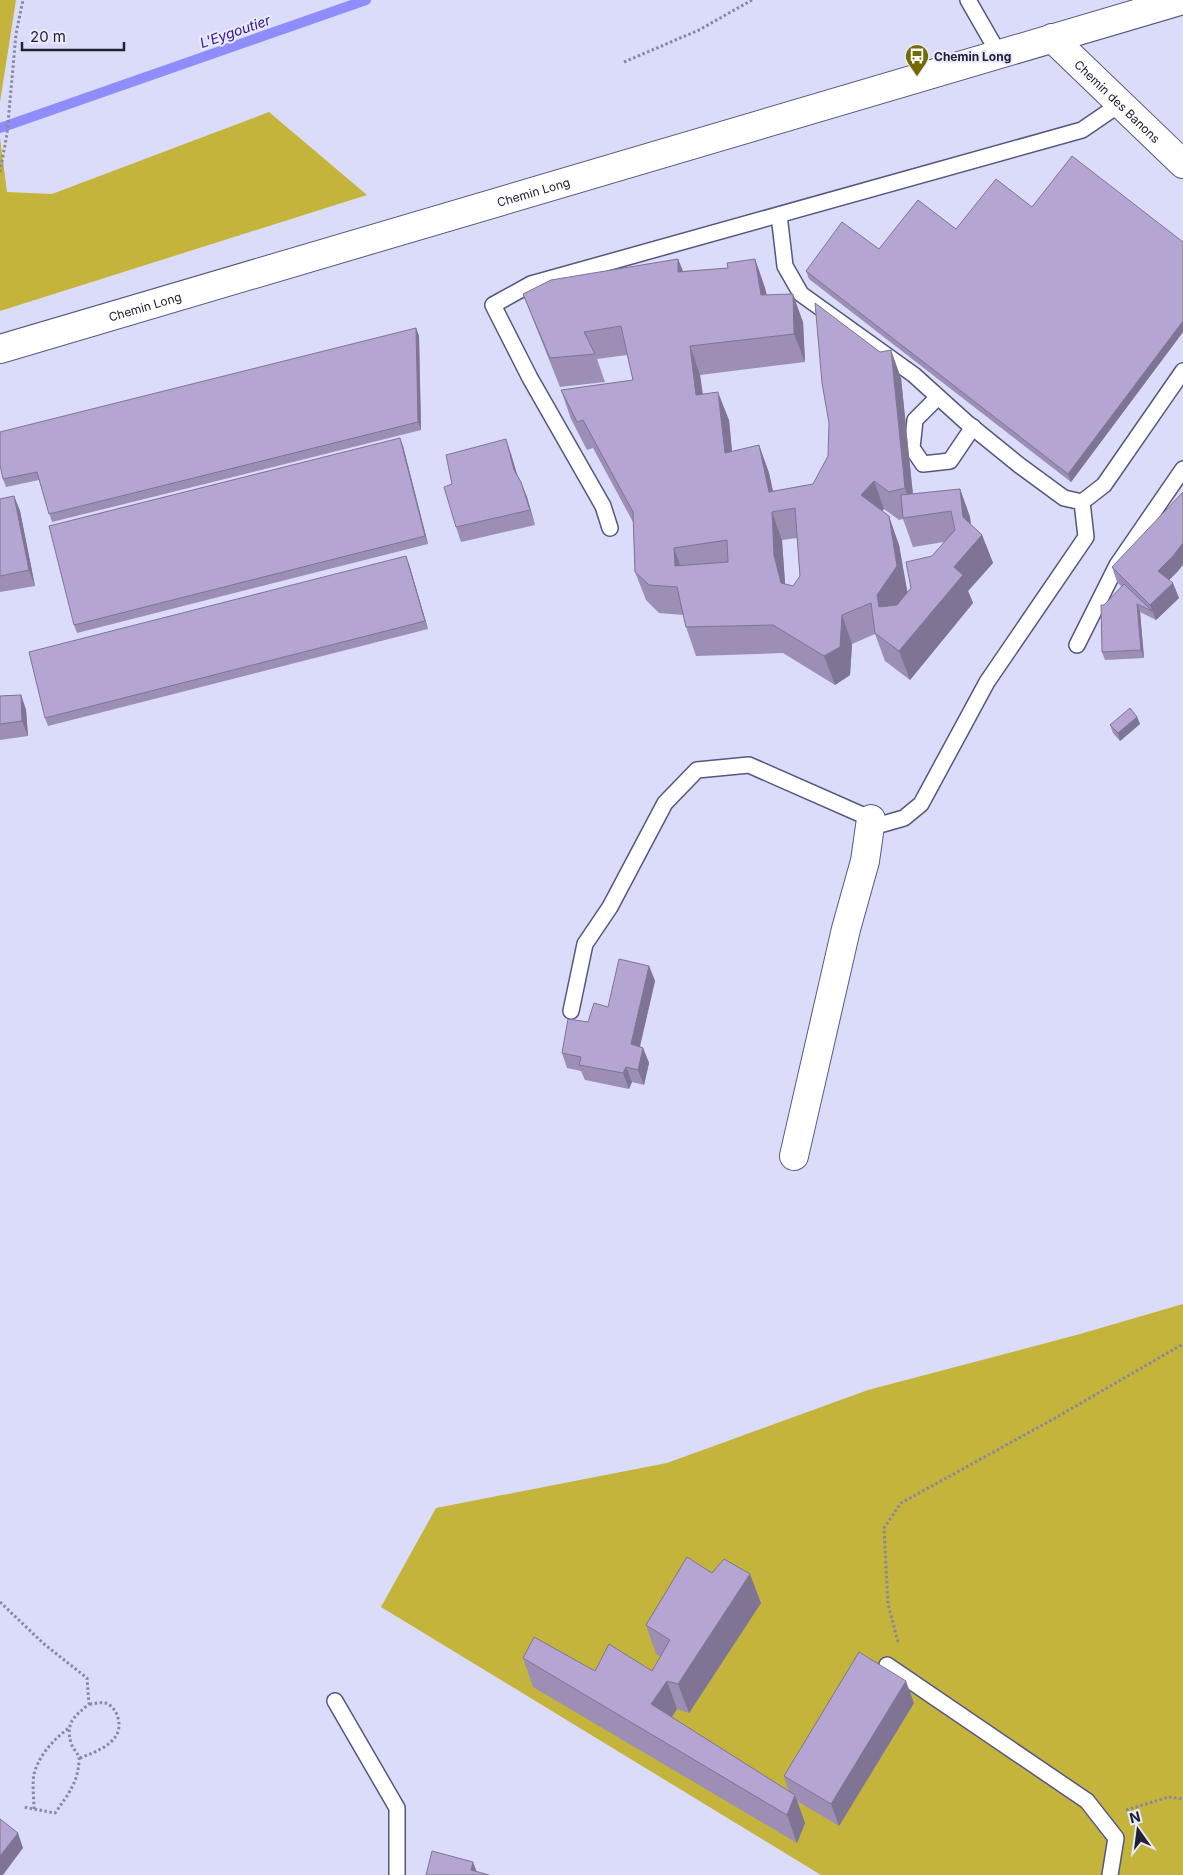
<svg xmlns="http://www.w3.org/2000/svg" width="1183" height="1875" viewBox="0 0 1183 1875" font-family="Inter,sans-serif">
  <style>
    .green { fill: #c4b43b }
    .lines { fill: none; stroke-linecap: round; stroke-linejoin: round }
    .stream { stroke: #8e8dfb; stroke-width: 10 }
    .lane-casing { stroke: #565781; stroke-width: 18 }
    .street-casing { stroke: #565781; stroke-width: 30 }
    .secondary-casing { stroke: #565781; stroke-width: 30 }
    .path { stroke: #8788a0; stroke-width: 3; stroke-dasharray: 2.5 2.5; stroke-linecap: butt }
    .lane { stroke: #fff; stroke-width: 15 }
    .street { stroke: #fff; stroke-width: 28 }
    .secondary { stroke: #fff; stroke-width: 28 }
    .wall { fill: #9c8eb5; fill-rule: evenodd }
    .shaded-wall { fill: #7f7493 }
    .building { fill: #b5a5d2; stroke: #7f7493; fill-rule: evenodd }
    .labels { text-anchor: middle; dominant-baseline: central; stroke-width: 4; stroke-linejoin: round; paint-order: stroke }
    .poi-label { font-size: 12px; font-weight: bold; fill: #202132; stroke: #e9eafe; text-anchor: start }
    .street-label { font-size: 12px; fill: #202132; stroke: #e9eafe }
    .water-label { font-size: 14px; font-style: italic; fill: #331195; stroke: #e9eafe }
  </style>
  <rect width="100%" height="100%" fill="#dadcf9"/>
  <g class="green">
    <polygon points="0,0 16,0 0,102"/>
    <polygon points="269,112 367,195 0,311 0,138 7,192 52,194"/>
    <polygon points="1183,1304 1183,1875 821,1875 381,1607 436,1508 667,1463 868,1390 1080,1334"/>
  </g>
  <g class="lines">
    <polyline class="stream" points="0,128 366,0"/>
    <g class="lane-casing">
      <g id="lane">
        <polyline points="968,0 999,54"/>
        <polyline points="779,215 785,266 801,294 914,375 966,422 1019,465 1064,498 1082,502 1104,485 1183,371"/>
        <polyline points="938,397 915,420 912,448 923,464 950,461 973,427"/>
        <polyline points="610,528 603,506 530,378 493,305 531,284 1082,130 1120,104"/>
        <polyline points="1077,645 1117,565 1183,469"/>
        <polyline points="571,1011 585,944 610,907 665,803 697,770 749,765 883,824 904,818 921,804 987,682 1086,537 1082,502"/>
        <polyline points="887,1665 1087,1801 1116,1838 1110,1875"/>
        <polyline points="335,1701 397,1808 397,1875"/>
      </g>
    </g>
    <g class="street-casing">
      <g id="street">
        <path id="s1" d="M1052,38L1183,164"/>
        <polyline points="794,1156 846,929 865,861 871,819"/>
      </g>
    </g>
    <g class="secondary-casing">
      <g id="secondary">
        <path id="s2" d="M0,349L1183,0"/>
      </g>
    </g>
    <g class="path">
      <polyline points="624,62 699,30 752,0"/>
      <polyline points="0,172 7,134 16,34 23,0"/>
      <path d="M0,1602L44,1644L87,1678L89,1704C75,1716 65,1722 71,1743C73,1750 80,1754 79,1761C78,1783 67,1796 55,1813L23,1807"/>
      <polyline points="898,1642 888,1604 884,1528 901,1503 1057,1417 1183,1344"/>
      <path d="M80,1758C92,1753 108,1748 116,1736C123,1725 117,1706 105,1703C100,1702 93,1704 89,1704"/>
      <path d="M34,1809C34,1798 32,1784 34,1774C39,1755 54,1739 69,1728"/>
      <polyline points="1126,1810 1169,1797 1183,1799"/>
    </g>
    <use href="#lane" class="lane"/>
    <use href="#street" class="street"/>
    <use href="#secondary" class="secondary"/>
  </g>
  <g class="wall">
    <polygon points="1032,207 1183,242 1183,332 1071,482 809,279 806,271 879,249 956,229"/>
    <path d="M678,259L683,271L728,268L755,259L765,288L767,295L803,322L805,362L700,375L703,394L729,420L732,452L759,445L769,473L773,491L813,484L901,378L913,494L960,489L970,517L971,525L982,535L993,563L968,591L973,603L910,680L885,661L875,634L852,644L850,675L835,685L783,653L696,656L686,627L683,615L659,613L646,600L635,572L633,522L593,448L587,450L571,419L561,390L633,380L627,355L597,359L605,382L560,387L534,322L523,294ZM884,509L899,520L903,519L913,547L944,542L932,556L911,588L907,592L899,545L882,511ZM797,538L800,576L793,586L785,584L782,540Z"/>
    <polygon points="416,328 419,336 421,430 52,522 39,480 6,487 3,479"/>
    <polygon points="403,446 428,544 77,633 74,625"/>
    <polygon points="511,454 517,474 527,497 535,525 461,542 456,527 452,484"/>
    <polygon points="14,496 20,511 35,586 0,592 0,499"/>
    <polygon points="409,564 428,629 48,726 45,718"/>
    <polygon points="1112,567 1178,571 1169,580 1179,598 1156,620 1140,612 1144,658 1105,660 1102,652 1104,605 1122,587 1117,582"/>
    <polygon points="21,695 26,710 28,736 0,740 0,696"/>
    <polygon points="1137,717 1140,724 1120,741 1113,733 1110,725"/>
    <polygon points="649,966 655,981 640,1046 643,1048 649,1063 644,1085 632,1082 629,1089 585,1080 581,1071 567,1068 562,1053 588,1022 608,1007"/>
    <polygon points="761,1603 689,1713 677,1709 672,1717 789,1792 784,1776 914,1703 839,1826 797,1801 805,1823 797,1843 533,1687 523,1658 595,1671 652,1671 660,1656 656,1654 646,1625"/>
  </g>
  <g class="shaded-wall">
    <polygon points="678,259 689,287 678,272"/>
    <polygon points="755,259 765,288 772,323 761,295"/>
    <polygon points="793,294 803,322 805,362 794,334"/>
    <polygon points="1183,321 1183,332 1071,482 1068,474"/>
    <polygon points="416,328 419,336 421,430 418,422"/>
    <polygon points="690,346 700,375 706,423 696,395"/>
    <polygon points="891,350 901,378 915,516 905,488"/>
    <polygon points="718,392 729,420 735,482 725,453"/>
    <polygon points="400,438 403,446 428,544 425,536"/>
    <polygon points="506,439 511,454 520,485 514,470"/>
    <polygon points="759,445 769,473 777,511 769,492"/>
    <polygon points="874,481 884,509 872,523 861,495"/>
    <polygon points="521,482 527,497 535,525 530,510"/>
    <polygon points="960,489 970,517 973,545 982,535 993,563 968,591 973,603 910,680 899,651 954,567 963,517"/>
    <polygon points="14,496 20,511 35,586 29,570"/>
    <polygon points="772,512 782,540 785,583 792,612 781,583 774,555"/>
    <polygon points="889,516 899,545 908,595 887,623 879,607 877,595"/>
    <polygon points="1183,543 1183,565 1178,571 1163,586 1158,571"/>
    <polygon points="674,548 684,576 675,566"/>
    <polygon points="406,556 409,564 428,629 425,621"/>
    <polygon points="1173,583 1179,598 1156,620 1150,605"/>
    <polygon points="1137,604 1140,612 1144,658 1141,650"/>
    <polygon points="842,615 852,644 850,675 835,685 824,656"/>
    <polygon points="21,695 26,710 28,736 22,721"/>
    <polygon points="1137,717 1140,724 1120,741 1118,733"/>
    <polygon points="649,966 655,981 637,1059 631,1044"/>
    <polygon points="643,1048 649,1063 644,1085 638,1070"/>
    <polygon points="626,1067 632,1082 629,1089 623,1073"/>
    <polygon points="750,1574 761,1603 689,1713 678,1684"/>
    <polygon points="667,1681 677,1709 661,1733 651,1704"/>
    <polygon points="906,1681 914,1703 839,1826 831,1804"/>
    <polygon points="795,1795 805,1823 797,1843 787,1815"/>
    <polygon points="18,1833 23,1848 3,1875 0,1875 0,1856"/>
    <polygon points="473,1862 478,1875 471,1870"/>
  </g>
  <g class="building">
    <polygon points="1072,156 1183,242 1183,321 1068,474 806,271 842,222 879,249 918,200 956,229 996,179 1032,207"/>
    <path d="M678,259V272L728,268L727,263L755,259L761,295L793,294L794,334L690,346L696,395L718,392L725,453L759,445L769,492L813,484L828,456L829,423L822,383L815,303L880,352L891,350L905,488L889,492L874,481L861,495L889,516L897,566L877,595L879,607L897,605L911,588L906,562L932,556L955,530L951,511L903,518L901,495L960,489L963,517L982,535L954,567L963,575L899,651L875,633L871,603L842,615L840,647L824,656L773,625L686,627L677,587L649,585L635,572L633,512L583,420L577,422L561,390L633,380L621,326L584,332L595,354L550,358L523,294L551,280ZM795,508L800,576L793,586L781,583L774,555L772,512ZM727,540L728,562L675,566L674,548Z"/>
    <polygon points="416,328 418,422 49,514 37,472 3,479 0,465 0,432"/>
    <polygon points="400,438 425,536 74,625 49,526"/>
    <polygon points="506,439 514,470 521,482 530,510 456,527 444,487 452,484 446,455"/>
    <polygon points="1183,492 1183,543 1173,556 1158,571 1173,583 1150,605 1112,567"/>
    <polygon points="14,496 29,570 0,576 0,499"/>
    <polygon points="406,556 425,621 45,718 29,652"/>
    <polygon points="1124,584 1152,611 1137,604 1141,650 1102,652 1101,605 1104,605"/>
    <polygon points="21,695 22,721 0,724 0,696"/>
    <polygon points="1130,708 1137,717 1118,733 1110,725"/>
    <polygon points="619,959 649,966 631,1044 643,1048 638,1070 626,1067 623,1073 579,1065 581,1057 562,1053 568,1019 588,1022 594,1003 608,1007"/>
    <polygon points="687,1557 712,1573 724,1559 750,1574 678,1684 667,1681 651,1704 795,1795 787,1815 523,1658 534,1637 595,1671 609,1644 652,1671 670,1640 646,1625"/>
    <polygon points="859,1652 906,1681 831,1804 784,1776"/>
    <polygon points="0,1819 18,1833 0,1856"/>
    <polygon points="432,1851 473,1862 471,1870 489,1875 426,1875"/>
  </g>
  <defs>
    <g id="bus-pin" transform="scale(1.25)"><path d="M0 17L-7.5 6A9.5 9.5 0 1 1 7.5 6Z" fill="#756900" stroke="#e9eafe"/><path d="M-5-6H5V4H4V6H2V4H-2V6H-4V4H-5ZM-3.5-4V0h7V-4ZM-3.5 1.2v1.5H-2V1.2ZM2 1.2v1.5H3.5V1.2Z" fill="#fff"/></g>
  </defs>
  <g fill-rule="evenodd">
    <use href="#bus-pin" x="917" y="56"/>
  </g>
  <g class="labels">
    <g class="poi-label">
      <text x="934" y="56">Chemin Long</text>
    </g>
    <g class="street-label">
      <text stroke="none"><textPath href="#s1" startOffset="91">Chemin des Banons</textPath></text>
      <text stroke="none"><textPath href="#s2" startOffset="556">Chemin Long</textPath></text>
      <text stroke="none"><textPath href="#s2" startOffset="151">Chemin Long</textPath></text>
    </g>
    <g class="water-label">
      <text transform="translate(235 31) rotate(-19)">L'Eygoutier</text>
    </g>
  </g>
  <g transform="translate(1138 1830) rotate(346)" stroke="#e9eafe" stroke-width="4" paint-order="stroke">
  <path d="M0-4L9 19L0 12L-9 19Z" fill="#202132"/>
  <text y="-8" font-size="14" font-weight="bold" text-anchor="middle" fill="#202132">N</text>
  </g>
  <path d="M22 42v8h102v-8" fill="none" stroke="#202132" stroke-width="2.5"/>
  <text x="30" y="42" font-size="15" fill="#202132" stroke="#e9eafe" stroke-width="4" paint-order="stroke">20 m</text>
</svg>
